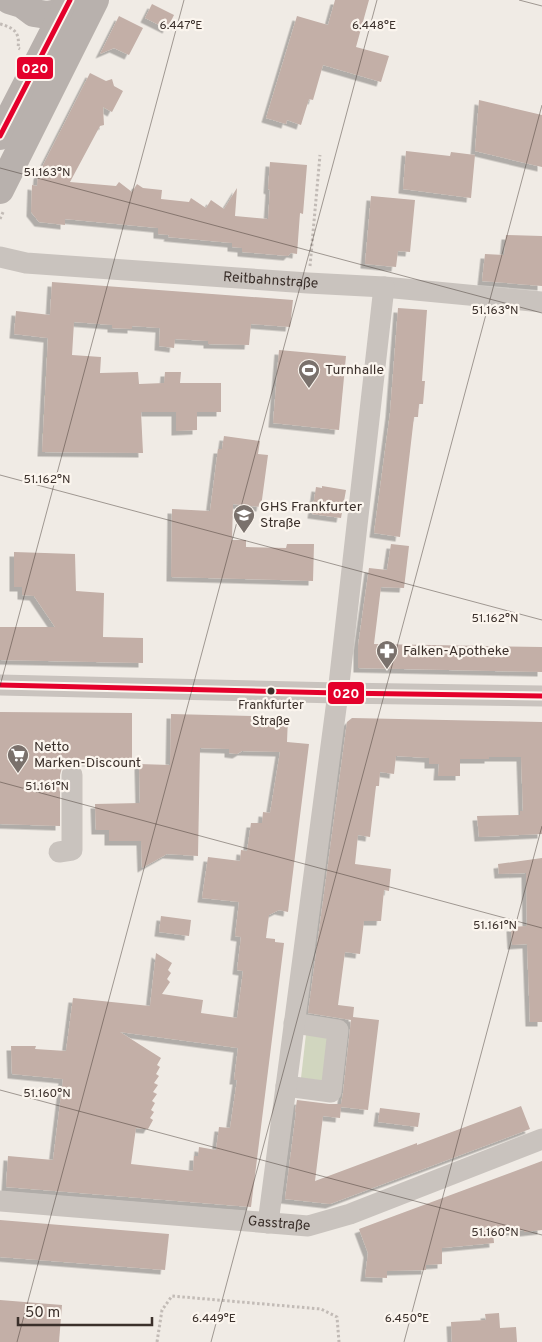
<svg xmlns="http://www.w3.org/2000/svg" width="542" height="1342" viewBox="0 0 542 1342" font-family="Overpass,sans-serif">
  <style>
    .green { fill: #d1d6bf }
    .building { fill: #c3afa7; fill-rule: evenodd; filter: url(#shadow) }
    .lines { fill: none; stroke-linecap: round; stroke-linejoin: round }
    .path { stroke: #c2bbb6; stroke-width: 3; stroke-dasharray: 2.5 2.5; stroke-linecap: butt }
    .minor { stroke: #c9c3be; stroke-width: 21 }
    .major { stroke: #b8b1ad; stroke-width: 28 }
    .bus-1-casing { stroke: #fbf5ee; stroke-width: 9 }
    .bus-1 { stroke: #e4002b; stroke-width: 5 }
    .ticks { fill: none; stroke: #3b302b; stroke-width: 1; stroke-opacity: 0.45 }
    .bus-dot { fill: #3b302b; stroke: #fbf5ee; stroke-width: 2 }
    .labels { text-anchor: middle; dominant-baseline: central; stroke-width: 4.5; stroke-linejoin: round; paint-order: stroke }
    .bus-label { font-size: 13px; fill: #3b302b; stroke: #fbf5ee }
    .street-label { font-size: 14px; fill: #3b302b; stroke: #fbf5ee }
    .poi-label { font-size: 14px; fill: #3b302b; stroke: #fbf5ee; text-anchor: start }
    .ticks-label { font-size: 12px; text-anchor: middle; fill: #3b302b; stroke: #fbf5ee; stroke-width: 4.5; stroke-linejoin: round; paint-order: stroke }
    .line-badge { stroke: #fbf5ee; stroke-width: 2 }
    .badge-label { font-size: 14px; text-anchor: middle; font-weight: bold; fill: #fff }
  </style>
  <defs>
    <filter id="shadow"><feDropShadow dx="-4.5" dy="4.5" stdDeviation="0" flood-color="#0004"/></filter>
  </defs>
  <rect width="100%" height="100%" fill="#f0ebe5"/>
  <polygon class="green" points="306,1034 330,1037 324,1081 301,1078"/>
  <g class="building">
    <polygon points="335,0 369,0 356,47 389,56 381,82 323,65 313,100 309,99 301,125 287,120 286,124 266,118 297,16 328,25"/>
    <polygon points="152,4 174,15 167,29 145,18"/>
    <polygon points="119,16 143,28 129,55 114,48 100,54"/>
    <polygon points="90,73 106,81 112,79 114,86 123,91 112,112 103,107 104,125 100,126 70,182 116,186 119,182 132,192 137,184 143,188 162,190 161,199 189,202 191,198 206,208 211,200 224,209 237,188 235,216 268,219 270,190 268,189 270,162 307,165 303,214 300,213 297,254 291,253 288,256 242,252 242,248 232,247 232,243 168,237 169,235 158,234 158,228 65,219 65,225 39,222 31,212 32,185 37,186 38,175"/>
    <polygon points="479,100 542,115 542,167 475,151"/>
    <polygon points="406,151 450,156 451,152 475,155 471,198 403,189"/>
    <polygon points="371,196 415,200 410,252 398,251 396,267 365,264"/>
    <polygon points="506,235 542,236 542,286 482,281 485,254 504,255"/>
    <polygon points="52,282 293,300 290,327 251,324 249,345 208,344 208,341 175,339 174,348 159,346 160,328 132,326 132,329 112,328 112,325 74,322 72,355 101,357 100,373 138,372 139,384 164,383 165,372 181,372 180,383 221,383 221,412 197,412 197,430 176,431 176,412 141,412 143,453 42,452 48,338 14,334 16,311 50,315"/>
    <polygon points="398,308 427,310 422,381 425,381 423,404 419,404 418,417 414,417 400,537 374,533 390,413"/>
    <polygon points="279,350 346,356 339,430 273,423"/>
    <polygon points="224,436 260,441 258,454 268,455 261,507 233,504 232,540 246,540 246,547 286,548 287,544 314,544 313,581 171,577 172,509 210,511 218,449 222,449"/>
    <polygon points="322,486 346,490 341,518 312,514 316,487 322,488"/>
    <polygon points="391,544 409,546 404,588 381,587 374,644 542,647 542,672 358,668 358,646 369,568 387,570"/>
    <polygon points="14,552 75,554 76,591 104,593 103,637 143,638 143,663 0,660 0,627 55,627 34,596 22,595 22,587 14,587"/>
    <polygon points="0,712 132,713 132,761 76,762 76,763 63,763 60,775 60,826 0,824"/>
    <path d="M171,714L288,717L287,742L309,744L288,912L279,910L269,915L266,938L275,939V942L284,943L251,1207L6,1187L8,1156L53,1160L63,1079L12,1074L11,1046H36L35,1049L66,1051L73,998L150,1006L156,953L172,963L168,970L171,973L167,979L170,982L162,994L203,1000L201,1013L237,1018L243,971L237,970L241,937L235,936L239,902L202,898L208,857L240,861L241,850L247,851L251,823H262L263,812L270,813L280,752L242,751L237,754L229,753V749L200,748L198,856L167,854L142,868L141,841H109V830H96L95,804L140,803L139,764L170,765ZM120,1032L238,1048L234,1080H237L230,1128L219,1127L216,1150L199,1147L198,1156H194L193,1171L131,1164L136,1128L148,1129L153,1120L150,1118L154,1112L151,1110L155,1103L152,1101L157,1094L153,1092L158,1085L154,1083L159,1076L156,1074L160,1067L157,1065L161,1058Z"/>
    <polygon points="352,718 542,722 542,834 479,837 477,816 520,815 520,811 523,811 521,757 489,757 489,759 460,759 460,776 438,776 439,764 429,764 429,758 396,756 394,774 380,772 379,786 376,786 370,837 358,835 355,864 391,869 389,891 384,890 381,921 364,921 360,954 345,952 338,1005 354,1007 353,1017 379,1020 368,1110 341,1107 340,1118 323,1116 315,1181 417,1143 417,1145 521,1106 530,1129 330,1204 285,1199 296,1112 295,1112 297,1100 329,1104 341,1104 343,1093 351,1020 308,1013 347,722"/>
    <polygon points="542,858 542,1022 530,1022 527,944 512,945 511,927 527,926 526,873 499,874 498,864"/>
    <polygon points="161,916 191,920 189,936 159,932"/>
    <polygon points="380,1108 420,1113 418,1127 378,1122"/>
    <polygon points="542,1161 542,1230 524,1232 524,1230 493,1232 494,1243 442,1248 442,1264 426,1265 426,1270 387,1271 387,1278 365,1277 368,1253 359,1229"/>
    <polygon points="0,1220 169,1234 165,1270 0,1257"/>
    <polygon points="0,1300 62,1305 59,1342 0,1342"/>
    <polygon points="499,1313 500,1328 516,1327 517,1342 452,1342 451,1322 486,1320 485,1314"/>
  </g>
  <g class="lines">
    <g class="path">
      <path d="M0,24C15,28 20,33 18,48L20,49"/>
      <polyline points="0,219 4,210"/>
      <polyline points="310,266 320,155"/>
      <polyline points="157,1342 162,1310 172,1296 321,1309 337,1317 339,1342"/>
    </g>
    <g class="minor">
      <path id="s1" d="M0,257L26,263L308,283L384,287L542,302"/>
      <polyline points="0,685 338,693 542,696"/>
      <polyline points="59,852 72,850 72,775"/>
      <polyline points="286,1086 331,1092 338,1030 294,1023"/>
      <path id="s2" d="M0,1201L308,1226L350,1214L542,1139"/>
      <polyline points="268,1223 338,693 384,287"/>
    </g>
    <g class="major">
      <polyline points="9,0 22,4 34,13 47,15 64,12 77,18"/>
      <polyline points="0,136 70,0"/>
      <polyline points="0,190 95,0"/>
    </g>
    <g class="bus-1-casing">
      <g id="bus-1">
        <polyline points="0,136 70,0"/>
        <polyline points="0,685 338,693 542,696"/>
      </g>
    </g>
    <use href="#bus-1" class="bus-1"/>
  </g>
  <path class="ticks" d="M519,0L542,6M0,168L542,313M0,475L542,620M0,686L184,0M0,782L542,928M0,1090L542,1235M17,1342L377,0M211,1342L542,105M404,1342L542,826"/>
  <defs>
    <g id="stadium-pin" transform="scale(1.125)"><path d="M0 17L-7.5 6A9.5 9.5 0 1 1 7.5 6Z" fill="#7a716c" stroke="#fbf5ee"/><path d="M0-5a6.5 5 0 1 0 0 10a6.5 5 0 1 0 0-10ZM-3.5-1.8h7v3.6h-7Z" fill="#fff"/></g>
    <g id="school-pin" transform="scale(1.125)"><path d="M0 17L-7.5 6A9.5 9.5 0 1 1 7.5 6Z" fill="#7a716c" stroke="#fbf5ee"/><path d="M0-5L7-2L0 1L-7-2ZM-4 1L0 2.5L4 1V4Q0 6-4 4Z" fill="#fff"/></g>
    <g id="pharmacy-pin" transform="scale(1.125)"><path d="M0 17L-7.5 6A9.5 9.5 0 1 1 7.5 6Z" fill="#7a716c" stroke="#fbf5ee"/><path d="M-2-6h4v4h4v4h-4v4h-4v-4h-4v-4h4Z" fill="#fff"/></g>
    <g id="supermarket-pin" transform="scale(1.125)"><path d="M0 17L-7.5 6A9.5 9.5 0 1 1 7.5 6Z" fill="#7a716c" stroke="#fbf5ee"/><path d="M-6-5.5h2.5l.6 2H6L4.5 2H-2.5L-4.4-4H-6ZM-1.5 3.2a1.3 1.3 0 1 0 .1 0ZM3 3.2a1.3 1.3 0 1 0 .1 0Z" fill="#fff"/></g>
  </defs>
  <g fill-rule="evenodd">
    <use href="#stadium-pin" x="309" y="370"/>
    <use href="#school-pin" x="244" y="515"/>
    <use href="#pharmacy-pin" x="387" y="651"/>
    <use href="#supermarket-pin" x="18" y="755"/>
  </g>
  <circle class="bus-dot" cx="271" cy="691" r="4.5"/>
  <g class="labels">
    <g class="bus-label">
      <text x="271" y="706">Frankfurter<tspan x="271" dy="16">Straße</tspan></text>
    </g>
    <g class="street-label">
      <text stroke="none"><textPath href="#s1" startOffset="272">Reitbahnstraße</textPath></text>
      <text stroke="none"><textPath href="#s2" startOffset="280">Gasstraße</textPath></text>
    </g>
    <g class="poi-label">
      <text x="325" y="370">Turnhalle</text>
      <text x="260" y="507">GHS Frankfurter<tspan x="260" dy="16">Straße</tspan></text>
      <text x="403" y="651">Falken-Apotheke</text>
      <text x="34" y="747">Netto<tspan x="34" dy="16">Marken-Discount</tspan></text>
    </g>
  </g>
  <g class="ticks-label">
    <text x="181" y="29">6.447°E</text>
    <text x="374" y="29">6.448°E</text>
    <text x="47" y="176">51.163°N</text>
    <text x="495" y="314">51.163°N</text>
    <text x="47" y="483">51.162°N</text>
    <text x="495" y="622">51.162°N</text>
    <text x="47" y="790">51.161°N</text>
    <text x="495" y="929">51.161°N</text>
    <text x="47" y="1097">51.160°N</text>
    <text x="495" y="1236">51.160°N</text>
    <text x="214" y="1322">6.449°E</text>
    <text x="407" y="1322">6.450°E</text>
  </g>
  <g class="line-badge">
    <rect x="16" y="56" width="38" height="24" rx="5" fill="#e4002b"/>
    <rect x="327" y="681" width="38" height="24" rx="5" fill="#e4002b"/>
  </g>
  <g class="badge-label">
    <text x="35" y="73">020</text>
    <text x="346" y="698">020</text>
  </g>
  <path d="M18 1317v8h134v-8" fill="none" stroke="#3b302b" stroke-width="2.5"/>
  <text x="25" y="1317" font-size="15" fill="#3b302b" stroke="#fbf5ee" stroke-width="4" paint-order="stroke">50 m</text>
</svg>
